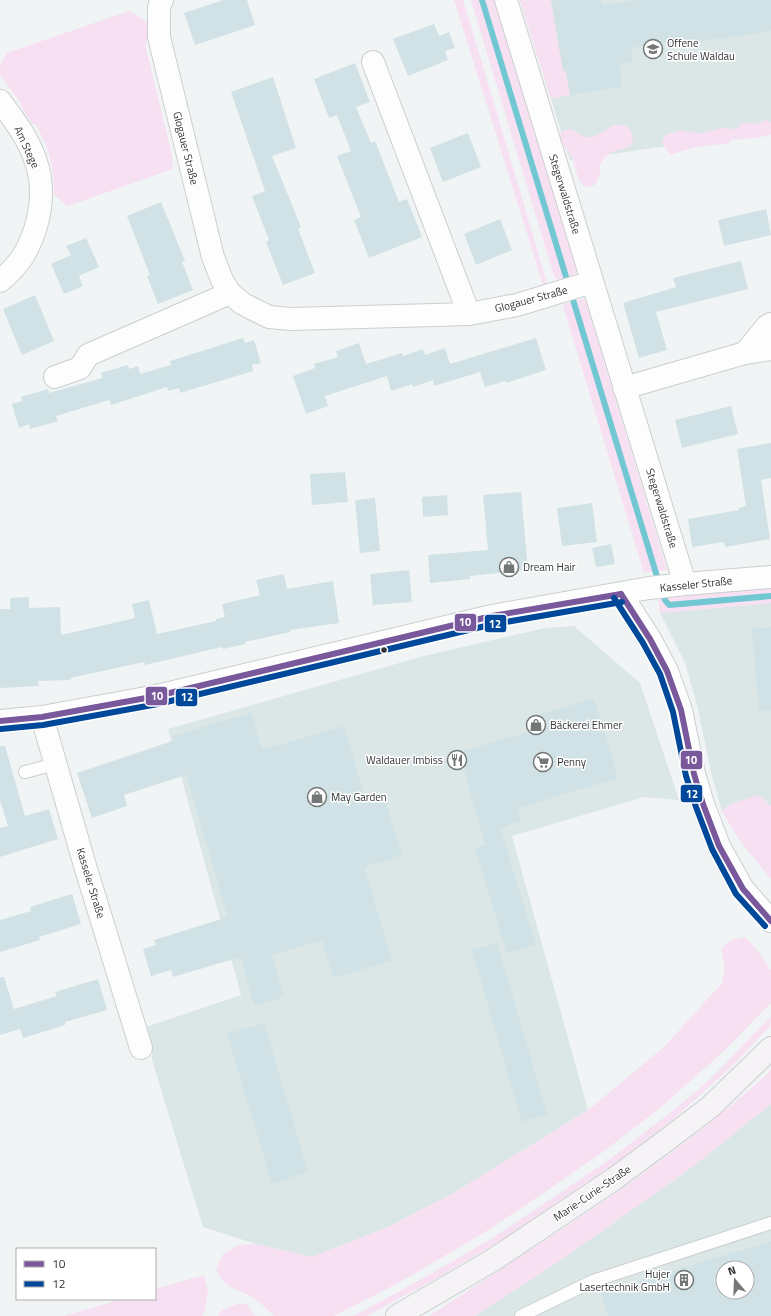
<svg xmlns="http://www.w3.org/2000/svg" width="771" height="1316" viewBox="0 0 771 1316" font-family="'Titillium Web',sans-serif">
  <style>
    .built { fill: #dbe6e7; fill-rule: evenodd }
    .green { fill: #f7e0f2 }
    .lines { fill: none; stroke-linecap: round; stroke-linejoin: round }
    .stream { stroke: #71c7d2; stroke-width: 6 }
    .building { fill: #d0e2e5; fill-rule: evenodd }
    .lane-casing { stroke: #cccfcf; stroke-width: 14 }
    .street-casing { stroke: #cccfcf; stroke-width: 24 }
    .secondary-casing { stroke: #cccfcf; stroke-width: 24 }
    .lane { stroke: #fdfdfd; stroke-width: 12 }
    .street { stroke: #fdfdfd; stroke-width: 22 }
    .secondary { stroke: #f5f3f5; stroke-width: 22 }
    .bus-1-casing { stroke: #fff; stroke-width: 9 }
    .bus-2-casing { stroke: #fff; stroke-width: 9 }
    .bus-1 { stroke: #79589c; stroke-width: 6 }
    .bus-2 { stroke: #00489a; stroke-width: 6 }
    .bus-dot { fill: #313334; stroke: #fff; stroke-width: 1.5 }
    .labels { text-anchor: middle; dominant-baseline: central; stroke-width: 3; stroke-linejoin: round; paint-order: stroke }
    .poi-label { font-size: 11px; fill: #313334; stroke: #fff; text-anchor: start }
    .street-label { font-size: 11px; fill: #313334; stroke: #fff }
    .line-badge { stroke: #fff; stroke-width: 1.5 }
    .badge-label { font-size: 11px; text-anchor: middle; font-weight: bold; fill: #fff }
  </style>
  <rect width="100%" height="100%" fill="#f0f4f4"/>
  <g class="built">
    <polygon points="520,0 771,0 771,131 570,160"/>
    <polygon points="771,603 771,827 722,811 712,776 697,705 685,663 660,613"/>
    <polygon points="574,626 640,683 679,800 644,797 512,836 588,1110 454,1193 386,1228 312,1257 256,1244 203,1227 152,1060 152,1052 146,1027 241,995 168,729 424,656 545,628"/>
    <path d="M771,1104V1316H475L564,1258L695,1165ZM723,1268H747V1292H723Z"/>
  </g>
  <g class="green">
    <polygon points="454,0 463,0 483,66 547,283 544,288"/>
    <polygon points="471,0 494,0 576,269 576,273 574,274 558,279 556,279 554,276"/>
    <polygon points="520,0 551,0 563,71 566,71 570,95 551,99"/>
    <path d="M129,11L138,16L148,23L150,36L145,44L172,155L173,169L68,206L54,195C54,166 50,150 36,125L32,124L22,108L20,102L0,75V65L7,53Z"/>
    <path d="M766,120L771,122V135L755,138L731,140L728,144C708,144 689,148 671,155L662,143L665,135L681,130L687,132L702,133L721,128L735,129L743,123L756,124Z"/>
    <path d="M613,125H622L628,127C634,135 635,139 629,147L612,152L605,157L600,165V174L595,185L584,187C576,179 576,164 570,154C565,147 560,143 560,134C572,122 576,135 586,137C595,139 605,130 613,125Z"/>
    <polygon points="582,299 585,299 667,570 644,573 563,306 564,304"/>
    <polygon points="771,585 771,603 660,613 658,600 671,593"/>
    <polygon points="756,796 761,796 771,806 771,879 739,840 722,811 730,804"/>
    <path d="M745,937L757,950L771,970V1003L724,1051L659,1109L600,1154L539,1196L485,1232L402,1281L334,1316H274C267,1310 260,1302 252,1297C235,1287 226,1290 216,1270L223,1254L239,1245L256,1244L312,1257L386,1228L454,1193L588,1110L664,1047L722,983L725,967L721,949L731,940Z"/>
    <polygon points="771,1016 770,1026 736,1062 707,1089 671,1121 610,1167 495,1244 437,1278 367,1316 353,1316 406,1288 491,1239 606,1162 666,1116 704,1085 731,1058"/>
    <path d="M771,1070V1104L695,1165L564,1258L475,1316H429C523,1254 619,1196 707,1125C729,1107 751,1090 771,1070Z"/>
    <polygon points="204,1275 208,1292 204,1313 202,1316 64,1316 122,1299 155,1299 155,1289"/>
    <polygon points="237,1304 246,1304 256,1316 218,1316 222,1310"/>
  </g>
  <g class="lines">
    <g class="stream">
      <polyline points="482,0 659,583"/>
      <polyline points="662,591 665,600 669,605 771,596"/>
    </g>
  </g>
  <g class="building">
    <polygon points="223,0 247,0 255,25 195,45 184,13"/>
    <polygon points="551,0 601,0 602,5 637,0 771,0 771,31 675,45 675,41 631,48 633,62 619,64 622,87 570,95 566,71 563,71"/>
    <polygon points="434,24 439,36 449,32 455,48 445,51 448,60 408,76 393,39"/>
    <polygon points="355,63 370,102 356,107 371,143 375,141 399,202 407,199 422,237 369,258 354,220 361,217 337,156 351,151 337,115 329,118 314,79"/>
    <polygon points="273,77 296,148 272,156 301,227 298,229 315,273 283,285 266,242 269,240 252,196 265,191 231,92"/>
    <polygon points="468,133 481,167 443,182 430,148"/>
    <polygon points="161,202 185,261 182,262 193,290 158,304 147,276 150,275 127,216"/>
    <polygon points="766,209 771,235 724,246 718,220"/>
    <polygon points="500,219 512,250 476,265 464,234"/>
    <polygon points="86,238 99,267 79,276 83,286 64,294 51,264 71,255 66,246"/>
    <polygon points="741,261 748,289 656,312 667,350 639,358 623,303 676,287 673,278"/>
    <polygon points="35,295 54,341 22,355 3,309"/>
    <polygon points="243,338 245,343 254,340 261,363 252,365 253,371 180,393 179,388 168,391 167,387 111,405 109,400 56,416 58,421 30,429 29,424 19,428 12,404 22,401 21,397 48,389 49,393 102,378 101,373 128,365 129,369 138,366 140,374 171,365 170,361"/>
    <polygon points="536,338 546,370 506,383 505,381 485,387 480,372 434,386 433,380 413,387 412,384 391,391 387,376 325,396 328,406 306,414 293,376 315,368 314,364 338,357 336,351 359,343 366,364 402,353 403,356 423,349 425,355 445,348 450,364"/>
    <polygon points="731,406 738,434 682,448 675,420"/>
    <polygon points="771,443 771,478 761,480 770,539 725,547 724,542 692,547 688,519 739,510 739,508 746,506 737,449"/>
    <polygon points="345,472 348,502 312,505 310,474"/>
    <polygon points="521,492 528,570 470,576 470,579 430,583 428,555 488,550 483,495"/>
    <polygon points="447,495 448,515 423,517 422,497"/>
    <polygon points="375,498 380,551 360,553 355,500"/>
    <polygon points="592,503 597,542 562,546 557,508"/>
    <polygon points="611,544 615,564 596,567 592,548"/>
    <polygon points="409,570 412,602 373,605 370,574"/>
    <polygon points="284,574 287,589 333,581 339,623 290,630 290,632 245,642 246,644 223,649 222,647 145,665 144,662 70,678 71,680 38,681 39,686 0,688 0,609 10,609 10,598 29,597 29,608 60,607 61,635 135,618 132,604 149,600 157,634 216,621 216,619 225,617 222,604 260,595 256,580"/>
    <polygon points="771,627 771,710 759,710 752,629"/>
    <polygon points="594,698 618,778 518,808 521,821 500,828 536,945 507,953 475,848 485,845 459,752 529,732 525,719"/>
    <polygon points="251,713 262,750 344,726 365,798 383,793 402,855 364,867 392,960 334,978 322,940 272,955 284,997 254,1006 241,957 173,977 171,970 151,976 143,949 156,945 154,940 228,917 186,775 124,795 127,806 92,818 77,773 175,740 174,736"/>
    <polygon points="0,746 5,746 25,816 49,809 58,839 0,857 0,828 8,826 0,800"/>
    <polygon points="72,894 81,924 39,937 40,940 0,952 0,920 31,911 30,907"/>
    <polygon points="497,943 547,1114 522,1122 472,950"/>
    <polygon points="0,977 4,977 14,1009 57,996 55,992 98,979 107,1010 65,1022 65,1025 23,1038 20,1029 0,1035"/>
    <polygon points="264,1023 308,1172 272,1183 227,1034"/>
    <path d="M771,1241V1316H608L601,1293ZM723,1268H747V1292H723Z"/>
  </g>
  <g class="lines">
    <g class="lane-casing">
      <g id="lane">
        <polyline points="25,772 56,764"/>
        <polyline points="521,1316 593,1281 771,1223"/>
      </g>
    </g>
    <g class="street-casing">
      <g id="street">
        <polyline points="162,0 159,7 159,37 213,257 222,280 230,293 243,304 269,317 291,319 469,314 517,305 592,282"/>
        <polyline points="506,0 685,584"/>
        <polyline points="373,62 469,314"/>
        <path d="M0,101C14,120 29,139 36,162C46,190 40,225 26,251C21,261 9,274 0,281"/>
        <polyline points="745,353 767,326 771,324"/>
        <polyline points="55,377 80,368 88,355 230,293"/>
        <polyline points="624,388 745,353 771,349"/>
        <polyline points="621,594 650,639 667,671 681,710 694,774 703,804 719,846 743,889 771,921"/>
        <polyline points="42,717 86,869 141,1048"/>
        <polyline points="0,721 42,717 157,696 492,616 649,588 685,584 771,577"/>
      </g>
    </g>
    <g class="secondary-casing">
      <polyline id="secondary" points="397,1316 493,1260 614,1179 668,1139 710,1107 771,1048"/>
    </g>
    <use href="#lane" class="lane"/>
    <use href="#street" class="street"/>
    <use href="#secondary" class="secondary"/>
    <g class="bus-1-casing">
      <g id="bus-1">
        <polyline points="621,594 650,639 667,671 681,710 694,774 703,804 719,846 743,889 771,921"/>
        <polyline points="0,721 42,717 157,696 492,616 621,594"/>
      </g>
    </g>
    <g class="bus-2-casing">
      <g id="bus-2">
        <polyline points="614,598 643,643 660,674 673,712 686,776 696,807 712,849 736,894 765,926"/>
        <polyline points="1,729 43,725 158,704 494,624 622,602"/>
      </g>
    </g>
    <use href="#bus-1" class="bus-1"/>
    <use href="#bus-2" class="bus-2"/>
  </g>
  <defs>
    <g id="school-ring" transform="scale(1)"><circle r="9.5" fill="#fff" stroke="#747777" stroke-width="1.5"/><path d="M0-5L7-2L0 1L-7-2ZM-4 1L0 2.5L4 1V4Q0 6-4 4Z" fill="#747777"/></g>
    <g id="shop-ring" transform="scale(1)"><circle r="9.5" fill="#fff" stroke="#747777" stroke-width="1.5"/><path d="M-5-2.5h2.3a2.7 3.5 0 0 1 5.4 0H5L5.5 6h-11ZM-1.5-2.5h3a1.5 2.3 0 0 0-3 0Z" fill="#747777"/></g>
    <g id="restaurant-ring" transform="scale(1)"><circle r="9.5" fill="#fff" stroke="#747777" stroke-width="1.5"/><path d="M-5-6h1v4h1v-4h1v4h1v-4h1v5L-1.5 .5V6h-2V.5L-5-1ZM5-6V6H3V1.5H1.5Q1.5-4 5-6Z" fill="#747777"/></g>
    <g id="supermarket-ring" transform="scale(1)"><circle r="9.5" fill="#fff" stroke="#747777" stroke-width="1.5"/><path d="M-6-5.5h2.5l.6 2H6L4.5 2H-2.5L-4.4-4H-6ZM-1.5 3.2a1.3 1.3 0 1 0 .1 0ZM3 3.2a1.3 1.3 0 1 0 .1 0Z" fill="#747777"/></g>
    <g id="building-ring" transform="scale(1)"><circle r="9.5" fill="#fff" stroke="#747777" stroke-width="1.5"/><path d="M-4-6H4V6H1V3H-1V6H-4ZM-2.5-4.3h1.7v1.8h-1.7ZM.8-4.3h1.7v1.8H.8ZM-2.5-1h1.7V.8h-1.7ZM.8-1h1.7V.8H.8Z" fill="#747777"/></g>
  </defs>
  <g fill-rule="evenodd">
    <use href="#school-ring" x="653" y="49"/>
    <use href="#shop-ring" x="509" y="567"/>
    <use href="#shop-ring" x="536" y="725"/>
    <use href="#restaurant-ring" x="457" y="760"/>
    <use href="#supermarket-ring" x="543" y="762"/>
    <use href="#shop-ring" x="317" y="797"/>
    <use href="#building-ring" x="684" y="1280"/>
  </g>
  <circle class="bus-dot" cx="384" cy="650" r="3.5"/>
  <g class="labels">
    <g class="poi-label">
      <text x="667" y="43">Offene<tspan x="667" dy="13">Schule Waldau</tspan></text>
      <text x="523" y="567">Dream Hair</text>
      <text x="550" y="725">Bäckerei Ehmer</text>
      <text x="443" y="760" text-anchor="end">Waldauer Imbiss</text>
      <text x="557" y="762">Penny</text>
      <text x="331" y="797">May Garden</text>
      <text x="670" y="1274" text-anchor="end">Hujer<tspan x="670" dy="13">Lasertechnik GmbH</tspan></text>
    </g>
    <g class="street-label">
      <text transform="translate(27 147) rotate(65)">Am Stege</text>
      <text transform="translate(186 148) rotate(76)">Glogauer Straße</text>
      <text transform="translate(565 194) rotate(73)">Stegerwaldstraße</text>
      <text transform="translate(531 299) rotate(-15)">Glogauer Straße</text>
      <text transform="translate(662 508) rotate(73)">Stegerwaldstraße</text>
      <text transform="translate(696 584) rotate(-6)">Kasseler Straße</text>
      <text transform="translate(91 883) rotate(73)">Kasseler Straße</text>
      <text transform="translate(592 1193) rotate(-34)">Marie-Curie-Straße</text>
    </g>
  </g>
  <g class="line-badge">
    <rect x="454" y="613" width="23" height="19" rx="4" fill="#79589c"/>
    <rect x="484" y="614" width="23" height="19" rx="4" fill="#00489a"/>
    <rect x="145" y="686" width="23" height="20" rx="4" fill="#79589c"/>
    <rect x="175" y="688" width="23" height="19" rx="4" fill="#00489a"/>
    <rect x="680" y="750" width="23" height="20" rx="4" fill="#79589c"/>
    <rect x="680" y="784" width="23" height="19" rx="4" fill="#00489a"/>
  </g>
  <g class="badge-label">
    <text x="465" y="626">10</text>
    <text x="495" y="628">12</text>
    <text x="157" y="700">10</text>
    <text x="187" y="701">12</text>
    <text x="691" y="764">10</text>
    <text x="692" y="798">12</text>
  </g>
  <rect x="16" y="1248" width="140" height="52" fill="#ffffff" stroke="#adadae"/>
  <rect x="24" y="1261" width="20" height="6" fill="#79589c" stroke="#adadae"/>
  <text x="52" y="1268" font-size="12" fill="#313334">10</text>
  <rect x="24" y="1281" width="20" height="6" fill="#00489a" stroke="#adadae"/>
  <text x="52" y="1288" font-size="12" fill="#313334">12</text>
  <g transform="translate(735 1280) rotate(341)"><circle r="19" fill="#ffffff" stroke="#adadae"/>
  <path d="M0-3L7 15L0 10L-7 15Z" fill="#747777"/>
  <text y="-6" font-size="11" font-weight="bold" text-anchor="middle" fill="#313334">N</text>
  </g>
</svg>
